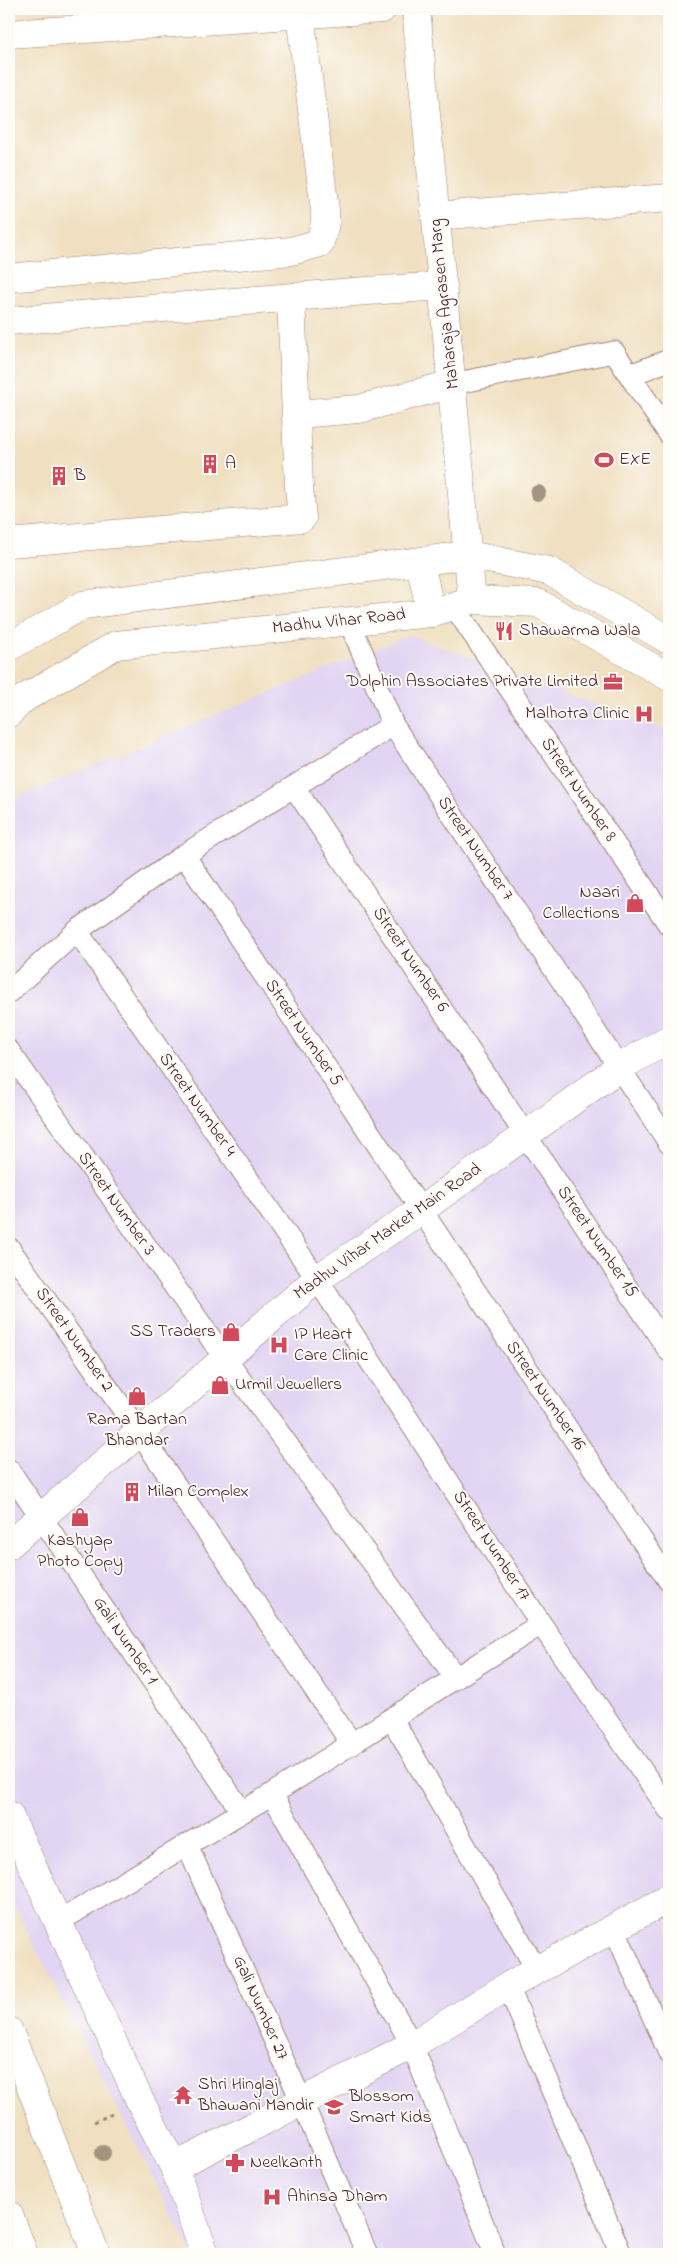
<svg xmlns="http://www.w3.org/2000/svg" width="678" height="2263" viewBox="0 0 678 2263" font-family="'Indie Flower',sans-serif">
  <style>
    .built { fill: #e2d4f3 }
    .lines { fill: none; stroke-linecap: round; stroke-linejoin: round }
    .lane-casing { stroke: #9d8076; stroke-width: 23 }
    .street-casing { stroke: #9d8076; stroke-width: 29 }
    .secondary-casing { stroke: #9d8076; stroke-width: 29 }
    .primary-casing { stroke: #9d8076; stroke-width: 29 }
    .path { stroke: #9d8076; stroke-width: 3; stroke-dasharray: 4 4; stroke-linecap: butt }
    .lane { stroke: #fff; stroke-width: 21 }
    .street { stroke: #fff; stroke-width: 28 }
    .secondary { stroke: #fff; stroke-width: 28 }
    .primary { stroke: #fff; stroke-width: 28 }
    .tree { fill: #a2947e }
    .labels { text-anchor: middle; dominant-baseline: central; stroke-width: 4; stroke-linejoin: round; paint-order: stroke }
    .street-label { font-size: 18px; fill: #4a1f2b; stroke: #fdfcf7 }
    .poi-label { font-size: 18px; fill: #4a1f2b; stroke: #fdfcf7; text-anchor: start }
  </style>
  <rect width="100%" height="100%" fill="#fdfcf7"/>
  <filter id="ink" filterUnits="userSpaceOnUse"><feTurbulence type="fractalNoise" baseFrequency=".02" numOctaves="2"/><feDisplacementMap in="SourceGraphic" scale="10" xChannelSelector="R" yChannelSelector="G"/><feConvolveMatrix kernelMatrix="1 2 1 2 8 2 1 2 1" color-interpolation-filters="sRGB"/></filter>
  <filter id="wash" filterUnits="userSpaceOnUse"><feTurbulence type="fractalNoise" baseFrequency=".0096" numOctaves="4" result="noise"/><feDisplacementMap in="SourceGraphic" scale="20" xChannelSelector="R" yChannelSelector="G"/><feGaussianBlur stdDeviation="1.12" result="paint"/><feColorMatrix in="noise" values="0 0 0 0 0 0 0 0 0 0 0 0 0 0 0 0 0 1.4 0 .05"/><feComposite in="paint" operator="in"/></filter>
  <g filter="url(#wash)">
    <rect width="100%" height="100%" fill="#f0e0c1"/>
    <polygon class="built" points="409,635 669,732 669,2254 192,2254 9,1896 9,801"/>
  </g>
  <g filter="url(#ink)">
    <g class="lines">
      <g class="lane-casing">
        <g id="lane">
          <polyline points="630,375 669,360"/>
          <polyline points="452,384 614,352 669,434"/>
          <polyline points="454,606 669,925"/>
          <polyline points="349,621 393,725 669,1143"/>
          <polyline points="294,787 669,1351"/>
          <polyline points="184,855 669,1581"/>
          <polyline points="77,931 317,1279 541,1624 669,1810"/>
          <polyline points="9,992 77,931 184,855 393,725"/>
          <polyline points="9,1051 224,1357 456,1678"/>
          <polyline points="9,1248 139,1432 352,1744"/>
          <polyline points="9,1470 242,1812"/>
          <polyline points="392,1719 537,1970"/>
          <polyline points="272,1794 412,2045 495,2254"/>
          <polyline points="187,1845 302,2102 367,2254"/>
          <polyline points="58,1922 272,1794 541,1624"/>
          <polyline points="614,1928 669,2053"/>
          <polyline points="508,1986 621,2254"/>
        </g>
      </g>
      <g class="street-casing">
        <g id="street">
          <polyline points="9,34 382,9"/>
          <polyline points="436,216 669,198"/>
          <polyline points="9,278 291,251 320,243 325,223 325,210 300,15"/>
          <polyline points="9,321 353,292 443,286"/>
          <polyline points="297,414 359,409 452,384"/>
          <polyline points="9,543 302,518 299,487 291,298"/>
          <polyline points="9,1545 317,1279 421,1210 620,1067 669,1039"/>
          <polyline points="9,1815 140,2101 174,2167 205,2254"/>
          <polyline points="174,2167 412,2045 508,1986 669,1898"/>
        </g>
      </g>
      <g class="secondary-casing">
        <g id="secondary">
          <polyline points="416,9 472,600"/>
          <polyline points="420,563 431,613"/>
          <polyline points="9,647 83,605 468,555 549,571 669,640"/>
          <polyline points="9,713 23,699 116,645 431,613 472,600 538,603 669,677"/>
        </g>
      </g>
      <g class="primary-casing">
        <g id="primary">
          <polyline points="9,2031 96,2254"/>
          <polyline points="9,2215 24,2254"/>
        </g>
      </g>
      <polyline class="path" points="94,2122 112,2114"/>
      <use href="#lane" class="lane"/>
      <use href="#street" class="street"/>
      <use href="#secondary" class="secondary"/>
      <use href="#primary" class="primary"/>
    </g>
    <g class="tree">
      <circle cx="538" cy="493" r="8"/>
      <circle cx="103" cy="2153" r="8"/>
    </g>
  </g>
  <defs>
    <g id="stadium-bare" transform="scale(1.5)"><path d="M0-5a6.5 5 0 1 0 0 10a6.5 5 0 1 0 0-10ZM-3.5-1.8h7v3.6h-7Z" fill="#d1495b" stroke="#fdfcf7" stroke-width="2.5" paint-order="stroke"/></g>
    <g id="building-bare" transform="scale(1.5)"><path d="M-4-6H4V6H1V3H-1V6H-4ZM-2.5-4.3h1.7v1.8h-1.7ZM.8-4.3h1.7v1.8H.8ZM-2.5-1h1.7V.8h-1.7ZM.8-1h1.7V.8H.8Z" fill="#d1495b" stroke="#fdfcf7" stroke-width="2.5" paint-order="stroke"/></g>
    <g id="restaurant-bare" transform="scale(1.5)"><path d="M-5-6h1v4h1v-4h1v4h1v-4h1v5L-1.5 .5V6h-2V.5L-5-1ZM5-6V6H3V1.5H1.5Q1.5-4 5-6Z" fill="#d1495b" stroke="#fdfcf7" stroke-width="2.5" paint-order="stroke"/></g>
    <g id="office-bare" transform="scale(1.5)"><path d="M-6-3h4V-5.5h4V-3h4V5H-6ZM-1-4.5V-3h2v-1.5ZM-6 0V1H6V0Z" fill="#d1495b" stroke="#fdfcf7" stroke-width="2.5" paint-order="stroke"/></g>
    <g id="hospital-bare" transform="scale(1.5)"><path d="M-5-5h3v3.5h4V-5h3V5h-3V1.5h-4V5h-3Z" fill="#d1495b" stroke="#fdfcf7" stroke-width="2.5" paint-order="stroke"/></g>
    <g id="shop-bare" transform="scale(1.5)"><path d="M-5-2.5h2.3a2.7 3.5 0 0 1 5.4 0H5L5.5 6h-11ZM-1.5-2.5h3a1.5 2.3 0 0 0-3 0Z" fill="#d1495b" stroke="#fdfcf7" stroke-width="2.5" paint-order="stroke"/></g>
    <g id="temple-bare" transform="scale(1.5)"><path d="M0-6L5-2H3V0L6.5 2.5H4V6H1.5V3h-3V6H-4V2.5H-6.5L-3 0V-2H-5Z" fill="#d1495b" stroke="#fdfcf7" stroke-width="2.5" paint-order="stroke"/></g>
    <g id="school-bare" transform="scale(1.5)"><path d="M0-5L7-2L0 1L-7-2ZM-4 1L0 2.5L4 1V4Q0 6-4 4Z" fill="#d1495b" stroke="#fdfcf7" stroke-width="2.5" paint-order="stroke"/></g>
    <g id="pharmacy-bare" transform="scale(1.5)"><path d="M-2-6h4v4h4v4h-4v4h-4v-4h-4v-4h4Z" fill="#d1495b" stroke="#fdfcf7" stroke-width="2.5" paint-order="stroke"/></g>
  </defs>
  <g fill-rule="evenodd">
    <use href="#stadium-bare" x="604" y="460"/>
    <use href="#building-bare" x="210" y="464"/>
    <use href="#building-bare" x="59" y="476"/>
    <use href="#restaurant-bare" x="504" y="631"/>
    <use href="#office-bare" x="613" y="682"/>
    <use href="#hospital-bare" x="644" y="714"/>
    <use href="#shop-bare" x="635" y="903"/>
    <use href="#shop-bare" x="231" y="1332"/>
    <use href="#hospital-bare" x="279" y="1345"/>
    <use href="#shop-bare" x="220" y="1385"/>
    <use href="#shop-bare" x="137" y="1396"/>
    <use href="#building-bare" x="132" y="1492"/>
    <use href="#shop-bare" x="80" y="1517"/>
    <use href="#temple-bare" x="183" y="2095"/>
    <use href="#school-bare" x="334" y="2107"/>
    <use href="#pharmacy-bare" x="235" y="2163"/>
    <use href="#hospital-bare" x="272" y="2197"/>
  </g>
  <g class="labels">
    <g class="street-label">
      <text transform="translate(445 304) rotate(-96)">Maharaja Agrasen Marg</text>
      <text transform="translate(339 622) rotate(-6)">Madhu Vihar Road</text>
      <text transform="translate(578 790) rotate(56)">Street Number 8</text>
      <text transform="translate(475 849) rotate(56)">Street Number 7</text>
      <text transform="translate(410 960) rotate(56)">Street Number 6</text>
      <text transform="translate(303 1033) rotate(56)">Street Number 5</text>
      <text transform="translate(197 1105) rotate(55)">Street Number 4</text>
      <text transform="translate(116 1204) rotate(55)">Street Number 3</text>
      <text transform="translate(388 1232) rotate(-35)">Madhu Vihar Market Main Road</text>
      <text transform="translate(597 1242) rotate(56)">Street Number 15</text>
      <text transform="translate(74 1340) rotate(55)">Street Number 2</text>
      <text transform="translate(545 1396) rotate(56)">Street Number 16</text>
      <text transform="translate(491 1546) rotate(57)">Street Number 17</text>
      <text transform="translate(125 1641) rotate(56)">Gali Number 1</text>
      <text transform="translate(260 2008) rotate(66)">Gali Number 27</text>
    </g>
    <g class="poi-label">
      <text x="619" y="460">EXE</text>
      <text x="225" y="464">A</text>
      <text x="74" y="476">B</text>
      <text x="519" y="631">Shawarma Wala</text>
      <text x="598" y="682" text-anchor="end">Dolphin Associates Private Limited</text>
      <text x="629" y="714" text-anchor="end">Malhotra Clinic</text>
      <text x="620" y="893" text-anchor="end">Naari<tspan x="620" dy="21">Collections</tspan></text>
      <text x="216" y="1332" text-anchor="end">SS Traders</text>
      <text x="294" y="1335">IP Heart<tspan x="294" dy="21">Care Clinic</tspan></text>
      <text x="235" y="1385">Urmil Jewellers</text>
      <text x="137" y="1420" text-anchor="middle">Rama Bartan<tspan x="137" dy="21">Bhandar</tspan></text>
      <text x="147" y="1492">Milan Complex</text>
      <text x="80" y="1541" text-anchor="middle">Kashyap<tspan x="80" dy="21">Photo Copy</tspan></text>
      <text x="198" y="2085">Shri Hinglaj<tspan x="198" dy="21">Bhawani Mandir</tspan></text>
      <text x="349" y="2097">Blossom<tspan x="349" dy="21">Smart Kids</tspan></text>
      <text x="250" y="2163">Neelkanth</text>
      <text x="287" y="2197">Ahinsa Dham</text>
    </g>
  </g>
  <rect width="678" height="2263" fill="none" stroke="#fdfcf7" stroke-width="30"/>
</svg>
